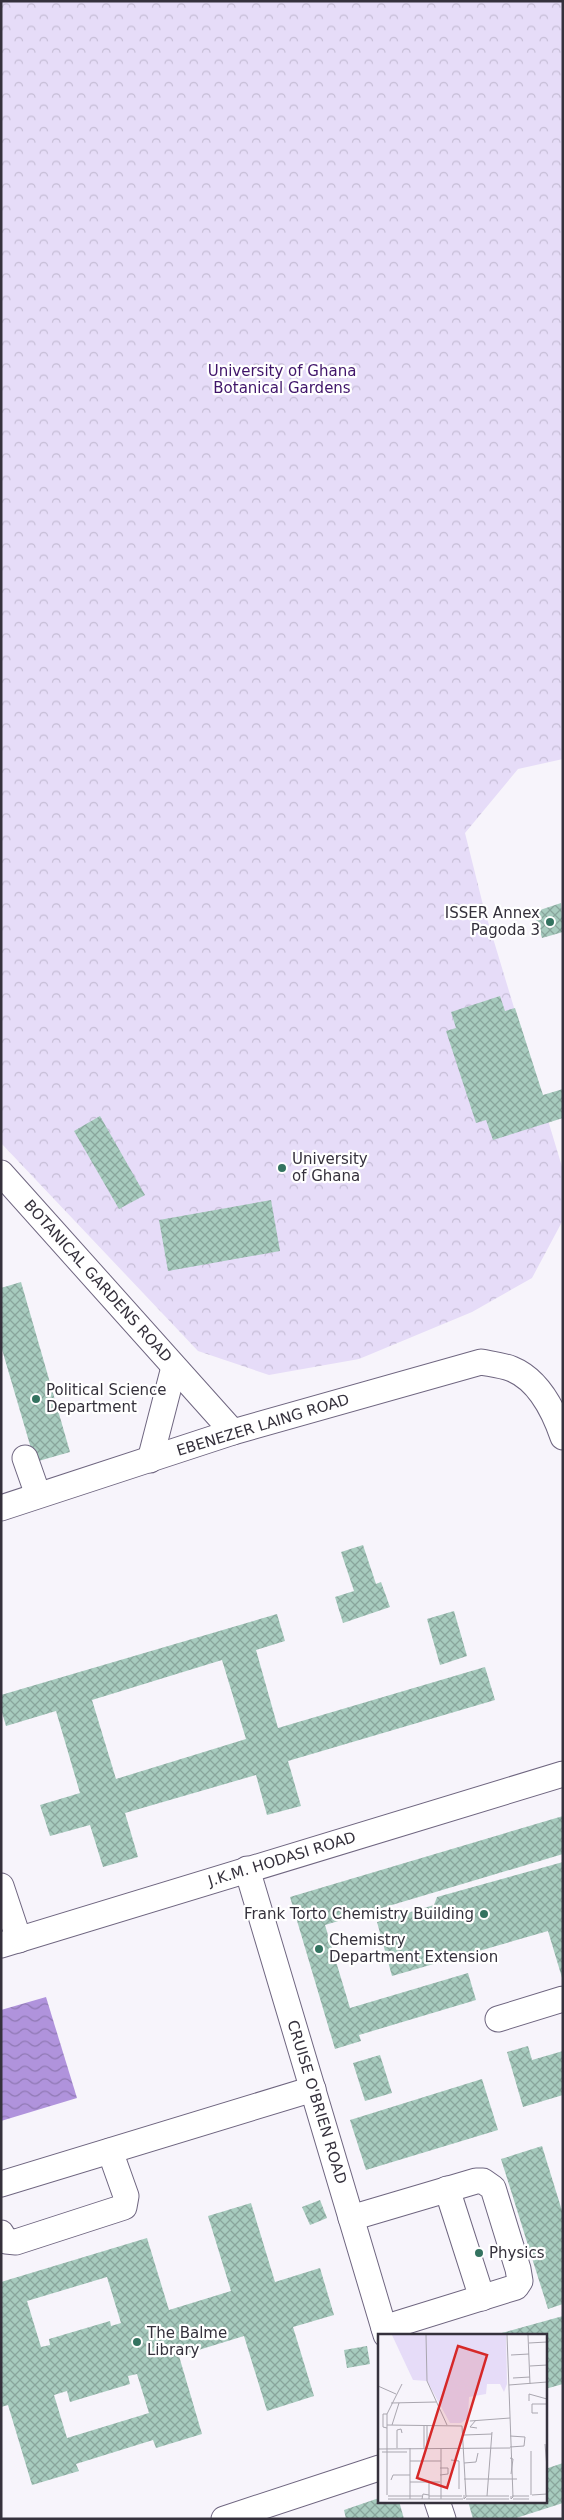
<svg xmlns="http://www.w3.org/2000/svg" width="564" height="2520" viewBox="0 0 564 2520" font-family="'DejaVu Sans',sans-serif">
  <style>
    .forest { fill: url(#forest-crowns) }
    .water { fill: url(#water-waves) }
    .building { fill: url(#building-cross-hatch); fill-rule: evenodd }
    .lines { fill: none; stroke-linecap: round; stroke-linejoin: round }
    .minor-casing { stroke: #6f6680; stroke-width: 27 }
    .minor { stroke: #fff; stroke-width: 25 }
    .poi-dot { fill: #347360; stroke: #fff; stroke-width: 2 }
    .labels { text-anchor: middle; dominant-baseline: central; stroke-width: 4.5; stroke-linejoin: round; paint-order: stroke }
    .park-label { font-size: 15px; fill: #40156a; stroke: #fff }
    .poi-label { font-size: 15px; fill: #35313c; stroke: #fff; text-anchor: start }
    .street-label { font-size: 15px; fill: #35313c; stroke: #fff }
    .inset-road { fill: none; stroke: #a9a6af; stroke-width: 1 }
    .view { fill: #d62828; fill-opacity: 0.15; stroke: #d62828; stroke-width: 2.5 }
    .inset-edge { fill: none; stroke: #35313c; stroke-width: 2.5 }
  </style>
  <defs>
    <pattern id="forest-crowns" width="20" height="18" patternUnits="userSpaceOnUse" patternTransform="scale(1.25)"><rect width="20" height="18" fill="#e6dcf8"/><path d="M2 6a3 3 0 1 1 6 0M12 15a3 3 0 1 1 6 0" fill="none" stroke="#c6bdd6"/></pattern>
    <pattern id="water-waves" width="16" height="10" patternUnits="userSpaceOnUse" patternTransform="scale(1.25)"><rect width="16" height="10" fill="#b093dc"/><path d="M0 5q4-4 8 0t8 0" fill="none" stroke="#9079b4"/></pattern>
    <pattern id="building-cross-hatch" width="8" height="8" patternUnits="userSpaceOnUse" patternTransform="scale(1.25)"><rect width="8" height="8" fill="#a7cbbe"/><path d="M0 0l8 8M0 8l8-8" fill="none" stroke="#89a59c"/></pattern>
  </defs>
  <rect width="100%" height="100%" fill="#f7f4fb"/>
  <polygon class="forest" points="1,1 563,1 563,759 518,769 465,833 483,905 563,1170 563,1220 532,1278 472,1312 359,1359 269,1375 198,1351 1,1143"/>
  <polygon class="water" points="46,1997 77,2098 1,2121 1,2010"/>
  <g class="building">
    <polygon points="561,903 563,932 542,938 534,912"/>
    <polygon points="500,996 505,1011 515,1008 543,1095 563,1089 563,1118 493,1140 486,1120 476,1123 446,1031 456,1028 451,1012"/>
    <polygon points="100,1116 145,1195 119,1209 74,1131"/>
    <polygon points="271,1200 280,1251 168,1271 159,1220"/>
    <polygon points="21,1282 70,1452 35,1462 1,1346 1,1288"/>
    <polygon points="363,1545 376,1584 381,1582 390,1607 343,1623 335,1597 354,1591 341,1552"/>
    <polygon points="454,1611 467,1656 440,1665 427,1619"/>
    <path d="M277,1614L285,1641L256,1650L278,1728L485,1667L495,1700L288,1761L301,1806L267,1815L256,1775L125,1813L138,1857L103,1867L90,1825L50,1836L40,1805L80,1793L56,1711L6,1726L1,1709V1695ZM222,1660L246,1739L116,1779L92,1700Z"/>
    <polygon points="563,1816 563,1854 325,1925 350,2008 468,1973 476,2000 359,2035 361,2041 335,2049 290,1897"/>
    <polygon points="563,1862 563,1981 548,1931 392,1976 377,1922 434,1905 437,1897"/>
    <polygon points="528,2046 532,2060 563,2051 563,2095 523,2107 507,2052"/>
    <polygon points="380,2055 392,2093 365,2101 353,2063"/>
    <polygon points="482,2079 498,2130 366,2170 350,2120"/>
    <polygon points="542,2146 563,2214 563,2304 548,2309 501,2159"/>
    <polygon points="320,2200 327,2218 310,2225 302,2207"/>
    <path d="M251,2203L275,2282L320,2268L334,2315L293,2327L314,2396L267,2411L244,2336L179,2356L202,2434L156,2448L153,2440L76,2464L79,2471L32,2485L8,2405L1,2407V2282L147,2238L169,2310L231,2291L208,2216ZM107,2277L121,2323L111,2326L110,2321L49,2339L50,2345L41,2347L27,2301ZM137,2374L149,2413L67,2438L54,2395L67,2391L70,2402L130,2384L128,2376Z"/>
    <polygon points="563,2316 563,2384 545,2389 545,2335 498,2334"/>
    <polygon points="367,2346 370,2364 347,2368 344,2350"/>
    <polygon points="563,2463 563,2503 513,2519 473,2519 468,2501 545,2501 545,2469"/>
    <polygon points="379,2498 379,2501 399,2501 404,2519 346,2519 344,2510"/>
  </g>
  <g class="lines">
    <g class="minor-casing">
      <g id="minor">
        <polyline points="1,1173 233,1432"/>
        <polyline points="25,1458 38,1495"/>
        <polyline points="150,1460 174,1367"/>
        <path d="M1,1508L233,1432L481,1362C491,1364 502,1365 512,1369C539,1380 554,1411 563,1437"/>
        <polyline points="247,1869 386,2335"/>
        <polyline points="1,1886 19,1940"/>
        <polyline points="1,1945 563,1774"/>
        <polyline points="498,2019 563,1999"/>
        <polyline points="1,2184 313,2089"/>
        <polyline points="447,2189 482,2298"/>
        <polyline points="351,2218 476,2181 483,2181 493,2188 518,2269 520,2281 516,2287 384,2328"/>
        <polyline points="1,2233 6,2241 16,2242 124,2207 126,2196 110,2151"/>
        <polyline points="437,2501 443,2519"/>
        <polyline points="224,2519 379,2468"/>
      </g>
    </g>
    <use href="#minor" class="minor"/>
  </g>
  <g class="poi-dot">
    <circle cx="550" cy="922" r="5"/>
    <circle cx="282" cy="1168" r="5"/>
    <circle cx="36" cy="1399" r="5"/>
    <circle cx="484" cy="1914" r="5"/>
    <circle cx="319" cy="1949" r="5"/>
    <circle cx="479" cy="2253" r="5"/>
    <circle cx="137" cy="2342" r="5"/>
  </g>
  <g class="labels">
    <g class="park-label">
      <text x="282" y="371">University of Ghana<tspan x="282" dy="17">Botanical Gardens</tspan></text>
    </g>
    <g class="poi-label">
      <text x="540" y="913" text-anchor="end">ISSER Annex<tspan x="540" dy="17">Pagoda 3</tspan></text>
      <text x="292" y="1159">University<tspan x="292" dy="17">of Ghana</tspan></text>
      <text x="46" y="1390">Political Science<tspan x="46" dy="17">Department</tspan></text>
      <text x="474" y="1914" text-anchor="end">Frank Torto Chemistry Building</text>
      <text x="329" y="1940">Chemistry<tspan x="329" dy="17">Department Extension</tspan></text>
      <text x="489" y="2253">Physics</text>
      <text x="147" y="2333">The Balme<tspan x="147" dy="17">Library</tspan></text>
    </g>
    <g class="street-label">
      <text transform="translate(98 1281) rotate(48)">BOTANICAL GARDENS ROAD</text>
      <text transform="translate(263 1425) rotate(-17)">EBENEZER LAING ROAD</text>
      <text transform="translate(282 1859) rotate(-17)">J.K.M. HODASI ROAD</text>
      <text transform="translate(317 2102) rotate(73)">CRUISE O'BRIEN ROAD</text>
    </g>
  </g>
  <g transform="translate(378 2334)">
    <rect width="169" height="169" fill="#f7f4fb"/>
    <path d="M14,1H128L129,50L126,58L122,50H109L108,60L91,63L90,84L83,89H72L49,47L35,46Z" fill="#e6dcf8"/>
    <path class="inset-road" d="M48,1L49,47L69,91M129,1L135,163L133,165V162M150,1L152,50M151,9L169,8M133,21L151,20M152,32L169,31M135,44L152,43M131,51L169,48M0,52L18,60M151,67V60L169,65M13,69L58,68M160,79H154V70H169M98,86L92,93L99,94M92,87L132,84M9,91L84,92L88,163L86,165V161M14,91L21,69M46,91V114M49,91V114M9,94L5,93V80H9M86,101L114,100M132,102L147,103L146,112L132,113M167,110L169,134M19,114V96L23,95L24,99M63,114V165M0,115L132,114M4,118H29M132,124L135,125L133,140M73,126L81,127V155M32,127H63M86,129L98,128L100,119M62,141L70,140V134H62M86,145H139M13,146L15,141H32M32,148H62M9,161V80L24,50M51,161L45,160L44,165H51V148M153,161V117M154,161L169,160M10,162H44M51,162H84M88,162H131M109,162L114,98M134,162H151M10,165H44M32,165V114M51,165H85M88,165H131M135,165H151"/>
    <path class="view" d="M80,12L109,21L69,154L39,144Z"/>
    <rect width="169" height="169" class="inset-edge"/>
  </g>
  <rect width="564" height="2520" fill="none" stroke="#35313c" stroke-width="5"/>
</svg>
